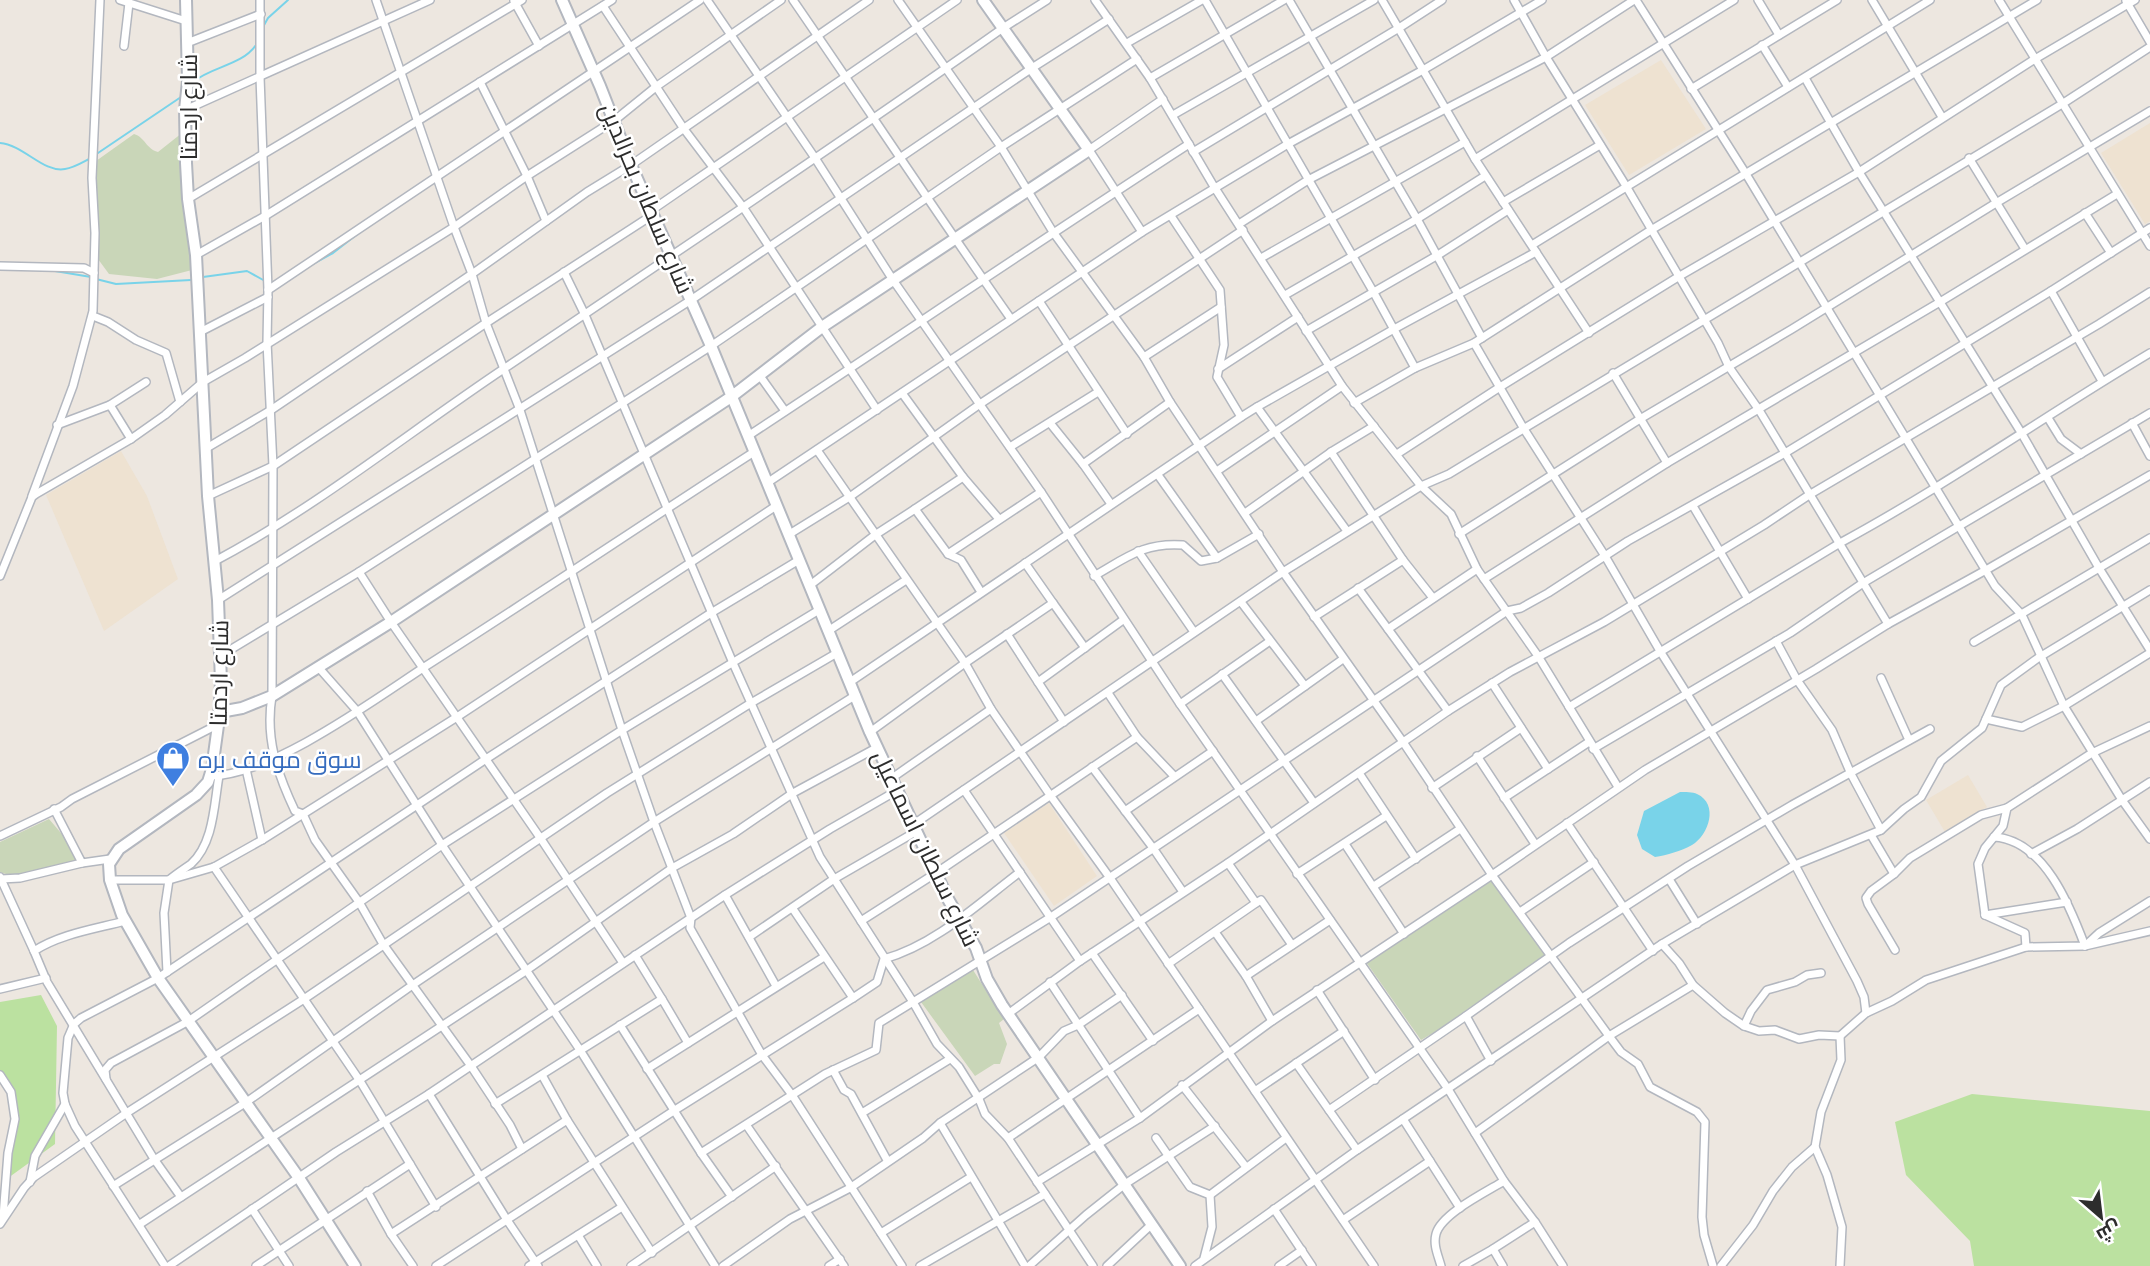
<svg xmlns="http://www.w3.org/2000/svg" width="2150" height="1266" viewBox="0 0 2150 1266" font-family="'Open Sans',Cairo,sans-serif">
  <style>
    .education { fill: #eee2d1 }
    .green { fill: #bbe1a0 }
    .cemetery { fill: #c9d6b8 }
    .water { fill: #79d3e9 }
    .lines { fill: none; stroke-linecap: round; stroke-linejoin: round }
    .stream { stroke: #79d3e9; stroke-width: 2 }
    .street-casing { stroke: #b3b7bf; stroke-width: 10 }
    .secondary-casing { stroke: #b3b7bf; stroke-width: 14 }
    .street { stroke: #fff; stroke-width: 7 }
    .secondary { stroke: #fff; stroke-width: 10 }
    .labels { text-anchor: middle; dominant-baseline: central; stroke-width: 5; stroke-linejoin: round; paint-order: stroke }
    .street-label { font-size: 24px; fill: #2d2d2d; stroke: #fff }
    .shop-label { font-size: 24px; fill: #366cbe; stroke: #fff; text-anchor: start }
  </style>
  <rect width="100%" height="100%" fill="#ede7e0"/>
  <g class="education">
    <polygon points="1661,60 1706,129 1629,175 1585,105"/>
    <polygon points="2150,123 2150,221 2145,224 2101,153"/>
    <polygon points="121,451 147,496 178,579 104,631 46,495"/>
    <polygon points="1968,775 1987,807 1945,832 1926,800"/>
    <polygon points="1049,803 1097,876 1054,906 1004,833"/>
  </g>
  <g class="green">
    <polygon points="41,995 57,1026 55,1144 8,1178 13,1092 0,1072 0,1002"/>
    <polygon points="1972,1094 2150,1111 2150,1266 1974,1266 1970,1241 1906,1175 1895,1122"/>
  </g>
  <g class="cemetery">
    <path d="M182,133L192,270L157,279L109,274L98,259L96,161L134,134C145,137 146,149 158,152Z"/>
    <path d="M49,819L66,839L77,861C58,867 18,881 0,872V842Z"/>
    <polygon points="1491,880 1547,955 1469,1012 1421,1040 1366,962"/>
    <polygon points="973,970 1004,1019 999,1023 1007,1044 1000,1064 994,1064 975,1076 921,1002"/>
  </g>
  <path class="water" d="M1680,792C1685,792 1693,792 1697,794C1719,804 1709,835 1692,845C1681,851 1667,855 1655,857L1642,849L1637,835L1644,811Z"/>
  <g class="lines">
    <g class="stream">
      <polyline points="263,27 268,18 288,0"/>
      <path d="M193,82C212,66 241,66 256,45"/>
      <path d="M0,143C24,145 43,173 65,169C74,168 83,162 91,158"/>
      <polyline points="95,155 181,97"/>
      <polyline points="311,265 333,253 364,229"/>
      <polyline points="55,271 91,277"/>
      <polyline points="203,277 247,271 265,281"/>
      <polyline points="96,279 116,284 191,280"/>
    </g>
    <g class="street-casing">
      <g id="street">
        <polyline points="120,0 186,21"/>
        <path d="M260,0V77L268,290L267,342L273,466L272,696C265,738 277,773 295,811L303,814L315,840L359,902L383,944L471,1066L510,1125L522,1149"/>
        <polyline points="376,0 454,227 472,274 486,323 520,410 622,730 654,822 691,918 690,928 762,1055 792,1095 902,1266"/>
        <polyline points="707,0 815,158 893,280 1041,492 1180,704 1448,1089 1504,1181 1535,1222 1563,1266"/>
        <path d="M793,0C866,106 937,214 1011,319"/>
        <polyline points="898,0 1001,147 1053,232 1144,357 1170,402 1283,572 1403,742 1492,875 1609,1036 1621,1052 1638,1064 1650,1087 1697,1112 1705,1122 1702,1217 1704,1235 1713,1266"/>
        <polyline points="1095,0 1150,78 1213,185 1342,386 1421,486 1451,514 1477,569 1538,656 1618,787"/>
        <polyline points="1205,0 1374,293 1415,368"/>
        <polyline points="1289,0 1417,219 1482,338"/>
        <polyline points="1382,0 1475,159 1589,333"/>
        <polyline points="1514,0 1546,57 1626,186 1718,343 1729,367 1759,410 1888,624"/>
        <polyline points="1636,0 1746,174 1995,586 2022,615 2064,706 2122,800 2150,839"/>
        <polyline points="1758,0 1779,35"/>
        <polyline points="1872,0 1942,117"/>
        <polyline points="1999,0 2150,246"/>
        <polyline points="514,1 539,46"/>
        <polyline points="2126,1 2150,42"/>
        <polyline points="603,6 684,129 743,207 877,410"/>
        <polyline points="187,43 261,14"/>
        <polyline points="1127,43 1202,0"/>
        <polyline points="1762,45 1788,87"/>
        <polyline points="124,46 129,3"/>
        <polyline points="1150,78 1284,0"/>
        <polyline points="1805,78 1859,172 2022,434 2099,568 2150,650"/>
        <polyline points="480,82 527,176 546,221"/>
        <polyline points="1691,89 1837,0"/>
        <polyline points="185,110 430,0"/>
        <polyline points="1173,115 1374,0"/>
        <polyline points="1193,152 1399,28 1442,0"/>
        <polyline points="1969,158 2025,249"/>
        <polyline points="1475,159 1734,0"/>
        <polyline points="188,199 522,0"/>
        <polyline points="1503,202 1600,145"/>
        <polyline points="652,210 957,0"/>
        <polyline points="2085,213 2111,253"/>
        <polyline points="1171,216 1220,290 1224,345 1217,377 1241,417 1257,407 1347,531"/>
        <polyline points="1239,224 1308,180 1546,57 1634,0"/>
        <polyline points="1142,232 1089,150 1163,99"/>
        <polyline points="1532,245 1930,0"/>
        <polyline points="196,255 265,216 612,0"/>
        <polyline points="1261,258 1465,142"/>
        <polyline points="0,266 84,268 94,273"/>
        <polyline points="564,272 585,315 733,663 820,857 913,1002 937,1044 959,1067 979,1099 985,1114 1008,1138 1093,1266"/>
        <polyline points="268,290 700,0"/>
        <polyline points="2051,291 2102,381"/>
        <polyline points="1285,295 1417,219 1485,176"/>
        <polyline points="1039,301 1127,434"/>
        <polyline points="93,316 108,322 136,340 166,353 180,402"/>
        <polyline points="1306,331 1438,255 1508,210"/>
        <polyline points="200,332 268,297"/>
        <polyline points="1474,343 1524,429 1605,556 1660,651 1795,865 1857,981 1864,997 1866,1013"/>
        <polyline points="1144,357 1221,307"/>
        <polyline points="1218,369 1298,317"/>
        <polyline points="1613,373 1667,463"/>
        <polyline points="760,376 785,411"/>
        <polyline points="902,393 963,477 915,509 948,554 961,560 981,592"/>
        <polyline points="1354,403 1415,368 1474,343 1651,230 2037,0"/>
        <polyline points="110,405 146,382"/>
        <polyline points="1257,407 1394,329 1536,252"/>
        <polyline points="2048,418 2061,439 2081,454"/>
        <polyline points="1050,423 1083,464 1111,504"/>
        <polyline points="2132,423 2150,456"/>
        <polyline points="57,425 110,405 131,439"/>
        <path d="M748,436C895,339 1041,240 1189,144"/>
        <polyline points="1010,447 1098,392"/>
        <polyline points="205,449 271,410 472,274 587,192 631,165 869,0"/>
        <polyline points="817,450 965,663 991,709 1050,795 1110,878 1374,1266"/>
        <polyline points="1331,452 1403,560 1433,598"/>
        <polyline points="1397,454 1500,387 1678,277 1859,172 2035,59 2135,0"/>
        <polyline points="1083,464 1170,402"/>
        <polyline points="1217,471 1342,386"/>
        <polyline points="1158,475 1217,558"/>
        <polyline points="963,477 999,519"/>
        <polyline points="767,483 1142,232 1288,144 1423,70 1542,0"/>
        <polyline points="32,496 73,386 93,311 95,233 92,178 100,0"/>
        <polyline points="208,496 273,466 486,323 654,214"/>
        <polyline points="1693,506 1748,599"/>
        <polyline points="1245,513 1331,452 1374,426"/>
        <polyline points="1459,534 1640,419 1792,329 1996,203 2150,111"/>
        <polyline points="788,535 851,496 980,404 1243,230"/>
        <polyline points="1138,551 1194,632"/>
        <polyline points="948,554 1041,492"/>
        <path d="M215,561C317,507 409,432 505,368C672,255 839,144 1003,28L1047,0"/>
        <polyline points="359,572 391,622 541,839 623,963"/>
        <polyline points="0,576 32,497 36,494 131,439 165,415 203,382 245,358 454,227 527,176 615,120 657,86 781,0"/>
        <path d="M1094,576C1126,558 1144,542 1183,545L1201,561L1217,558L1259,534"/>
        <polyline points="1484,579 1667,463 1940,302 2117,194"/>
        <polyline points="809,586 875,535 915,509"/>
        <polyline points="1358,588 1448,711"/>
        <polyline points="218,600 691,300 1032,68 1109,19"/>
        <polyline points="1241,602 1305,686"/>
        <polyline points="1053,603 1085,648"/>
        <polyline points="1314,617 1403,560"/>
        <polyline points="1388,629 1477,569"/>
        <polyline points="828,631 906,580"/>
        <polyline points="1007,634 1038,682"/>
        <polyline points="1776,641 1797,680 1832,730 1851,774 1881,830"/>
        <polyline points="1974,642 2150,538"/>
        <polyline points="220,656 359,572 711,346 1001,147 1137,59"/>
        <polyline points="319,668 357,711 442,845 580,1050 715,1266"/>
        <polyline points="1222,674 1314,803"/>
        <polyline points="1881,678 1909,740"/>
        <polyline points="850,682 1241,417"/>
        <polyline points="1492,683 1548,769"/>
        <polyline points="1108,693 1137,737 1174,776"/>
        <polyline points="1180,704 1270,641"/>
        <path d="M1569,707L1840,543C1947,485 2046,415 2150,353"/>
        <polyline points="1986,719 2022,727 2064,706 2150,653"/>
        <polyline points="1256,721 1343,659"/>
        <polyline points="1064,722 1038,682 1123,620"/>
        <polyline points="870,732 965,663 1053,603 1025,563"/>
        <polyline points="1593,749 1790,633 1863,583 2150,413"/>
        <polyline points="1477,756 1535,844"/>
        <polyline points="1092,767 1153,848 1183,892"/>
        <polyline points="246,769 262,840"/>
        <polyline points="1359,773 1416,859"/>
        <path d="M211,776C272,775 374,700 426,666C536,596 644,523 754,452"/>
        <polyline points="892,778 991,709"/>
        <polyline points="1432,788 1521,728"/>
        <polyline points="964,790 1080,961"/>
        <polyline points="1504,798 1589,742"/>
        <polyline points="54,809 82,863 110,859"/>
        <polyline points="1125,811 1213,751"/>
        <polyline points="1567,823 1653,951"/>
        <polyline points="914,824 1283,572 1421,486 1449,474 1500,443 2062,104 2150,47"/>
        <polyline points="1871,835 1894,874"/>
        <polyline points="0,836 61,807 72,799 219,724"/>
        <path d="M1994,837C2044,840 2070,906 2085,946"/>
        <polyline points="1345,844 1404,934"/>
        <polyline points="2031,854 2077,829 2150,782"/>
        <polyline points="1228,863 1256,903 1261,900 1292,945"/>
        <polyline points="214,867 360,1081 436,1207"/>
        <polyline points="1297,874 1386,816"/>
        <polyline points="0,877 34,951"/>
        <polyline points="1,879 20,878 82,863"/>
        <polyline points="1669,879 1697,924"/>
        <polyline points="110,880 169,880 214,867 262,840 457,717 776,506"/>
        <polyline points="1374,886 1460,829"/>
        <polyline points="725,895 776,986"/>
        <polyline points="793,909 853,998"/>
        <polyline points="1520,912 1594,862"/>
        <polyline points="1985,915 1978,864 1985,848 2003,826 2007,808 2092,753 2150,726"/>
        <polyline points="1985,915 2067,902"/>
        <polyline points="1985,915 2025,933 2026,947"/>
        <path d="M125,921C95,929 60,934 34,951L47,982L154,1159L181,1197"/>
        <polyline points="861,921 936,873 1137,737"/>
        <polyline points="1215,932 1246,976 1272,1021"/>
        <polyline points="749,937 834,879 917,831"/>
        <polyline points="1662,944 1679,963 1693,985 1725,1013 1744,1026 1759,1031 1775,1030 1799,1039 1819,1035 1840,1036 1866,1013 1892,1001 1926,980 2026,947 2085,946 2150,931"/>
        <polyline points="2085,946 2099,933 2150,901"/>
        <polyline points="1895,950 1868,904 1866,898 1871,891 1894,874 1910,858 1981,815 2007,808"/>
        <polyline points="1092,953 1153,1041"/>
        <polyline points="1168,964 1256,903"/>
        <path d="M167,972L164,913L169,880C176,874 184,869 191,864C214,843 214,804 219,776"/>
        <polyline points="1246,976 1330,920"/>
        <polyline points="1050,982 1140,1118"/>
        <polyline points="0,989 46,978"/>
        <polyline points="1317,990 1375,1080"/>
        <polyline points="662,999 688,1043"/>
        <polyline points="1008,1014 1080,961 1228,863 1448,711 1510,672 1604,622 1764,525 1809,495 2099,324 2150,292"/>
        <polyline points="1466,1016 1491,1061"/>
        <polyline points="620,1025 701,1153 732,1197"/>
        <polyline points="1744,1026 1751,1011 1767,990 1795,982 1807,975 1821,973"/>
        <polyline points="1296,1063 1357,1150"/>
        <polyline points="647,1069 824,957"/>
        <polyline points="833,1070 844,1090 851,1094 887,1160"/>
        <polyline points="0,1075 11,1092 15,1119 8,1153 3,1217"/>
        <polyline points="542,1075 567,1120 652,1253"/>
        <polyline points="106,1079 105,1070 111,1063 187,1022 442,845 622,730 819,610"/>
        <polyline points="1182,1085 1246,1167"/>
        <polyline points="1255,1091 1344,1031"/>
        <polyline points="429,1094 507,1220 538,1266"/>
        <polyline points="495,1104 662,999 635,955"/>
        <polyline points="1329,1110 1466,1016 1569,943 1688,866 1792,805 1930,729"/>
        <polyline points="862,1113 950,1059"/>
        <polyline points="1403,1119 1460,1208"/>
        <polyline points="940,1123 1025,1266"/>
        <polyline points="747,1126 844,1266"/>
        <polyline points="1475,1133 1609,1036 1693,985"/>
        <polyline points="1008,1138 1199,1009"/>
        <polyline points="1156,1138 1190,1187 1210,1195 1212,1227 1204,1258"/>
        <polyline points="701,1153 825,1074 876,1050 879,1023 1051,917 1507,611 1521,608 1548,593 1628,541 1785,453 2051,291 2150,228"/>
        <polyline points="30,1182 35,1156 65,1104"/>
        <polyline points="1037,1182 1140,1118 1272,1021 1492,875 1645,770 1816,669 1888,624 1986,570 2150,475"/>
        <polyline points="113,1186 245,1103 414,984 654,822 856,695"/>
        <polyline points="367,1191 391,1234 413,1266"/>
        <polyline points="1210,1195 1286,1138"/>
        <polyline points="252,1209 289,1266"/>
        <polyline points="1274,1209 1312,1266"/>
        <polyline points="1343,1220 1430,1161"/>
        <polyline points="0,1224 24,1188 34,1177 128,1112 304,999 607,793 751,703 837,653"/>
        <polyline points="140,1224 527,970 672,868 733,834 793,793 878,747"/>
        <polyline points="881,1233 971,1177"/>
        <polyline points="391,1234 567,1120"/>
        <polyline points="578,1235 597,1266"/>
        <polyline points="165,1266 75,1126 65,1104 63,1093 68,1038 74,1024 81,1018 158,978 486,759 711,613 799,560"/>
        <polyline points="169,1266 336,1152 429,1094 725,895 830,829 898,790"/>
        <polyline points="256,1266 410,1164"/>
        <path d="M436,1266L675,1110L853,998L877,982L884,959C935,945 979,903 1020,872"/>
        <polyline points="529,1266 622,1207"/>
        <polyline points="631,1266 776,1166"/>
        <polyline points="723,1266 790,1219 850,1188 923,1138 940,1123 1039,1057 1064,1031 1078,1025 1122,995"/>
        <polyline points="829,1266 840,1259"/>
        <polyline points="920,1266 1045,1194"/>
        <polyline points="1029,1266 1086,1215 1125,1184 1215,1126"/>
        <polyline points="1107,1266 1152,1224"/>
        <polyline points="1195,1266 1357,1150 1662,944 1795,865 1881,830 1904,809 1921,797 1941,761 1982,728 2001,685 2038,658 2150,590"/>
        <polyline points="1279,1266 1302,1250"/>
        <path d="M1441,1266C1438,1255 1433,1245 1436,1234C1441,1214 1486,1192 1504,1181"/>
        <polyline points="1463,1266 1493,1249"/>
        <polyline points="1503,1266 1493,1249 1535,1222"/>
        <polyline points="1721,1266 1753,1225 1773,1191 1792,1167 1815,1147"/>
        <polyline points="1840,1266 1842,1227 1827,1175 1815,1147 1821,1112 1841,1060 1840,1036"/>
      </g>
    </g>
    <g class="secondary-casing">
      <g id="secondary">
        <polyline points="186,0 188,81 185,110 186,163 188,199 196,255 208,496 218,600 221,682 219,718 212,769 208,782 196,795 119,849 109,864 110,880 122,915 158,978 299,1178 355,1266"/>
        <polyline points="562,0 600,86 631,165 711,346 870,732 948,899 976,948 987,979 1002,1005 1180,1266"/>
        <polyline points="220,712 242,708 272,696 391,622 731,397 822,327 1089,150 983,0"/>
      </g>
    </g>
    <use href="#street" class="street"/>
    <use href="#secondary" class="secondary"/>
  </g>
  <defs>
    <g id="shop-pin" transform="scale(1.75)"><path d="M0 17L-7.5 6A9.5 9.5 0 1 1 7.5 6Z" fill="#3f7fe0" stroke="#fff"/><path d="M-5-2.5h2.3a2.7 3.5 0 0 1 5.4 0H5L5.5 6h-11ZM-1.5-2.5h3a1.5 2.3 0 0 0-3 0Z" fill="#fff"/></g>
  </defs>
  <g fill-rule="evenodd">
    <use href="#shop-pin" x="173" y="758"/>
  </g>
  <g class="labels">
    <g class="street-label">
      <text transform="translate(187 107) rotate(-90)">شارع اردمتا</text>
      <text transform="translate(648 198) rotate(67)">شارع سلطان بحرالدين</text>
      <text transform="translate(218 673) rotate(-89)">شارع اردمتا</text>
      <text transform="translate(927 848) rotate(64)">شارع سلطان اسماعيل</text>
    </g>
    <g class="shop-label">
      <text x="198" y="758">سوق موقف بره</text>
    </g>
  </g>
  <g transform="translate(2101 1217) rotate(152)" stroke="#ffffff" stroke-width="5" paint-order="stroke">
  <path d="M0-5L12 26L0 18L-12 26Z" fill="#2d2d2d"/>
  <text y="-10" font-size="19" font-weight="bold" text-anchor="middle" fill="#2d2d2d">ش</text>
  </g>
</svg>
